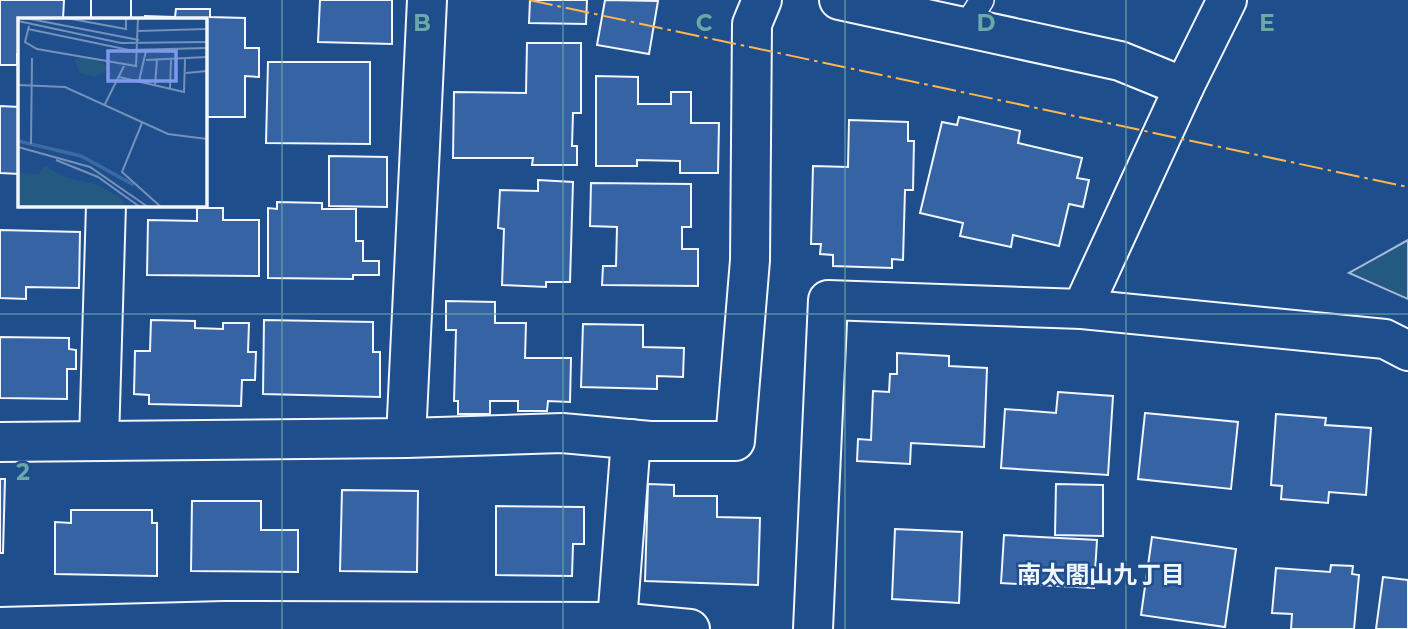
<svg xmlns="http://www.w3.org/2000/svg" width="1408" height="629" viewBox="0 0 1408 629" font-family="Montserrat,'Noto Sans JP',sans-serif">
  <style>
    .green { fill: #245a82; stroke: #a8bbd7; stroke-width: 2 }
    .building { fill: #3563a3; stroke: #f2f6ff; stroke-width: 2 }
    .lines { fill: none; stroke-linecap: round; stroke-linejoin: round }
    .service-casing { stroke: #f2f6ff; stroke-width: 26 }
    .minor-casing { stroke: #f2f6ff; stroke-width: 42 }
    .service { stroke: #1f4e8c; stroke-width: 23 }
    .minor { stroke: #1f4e8c; stroke-width: 38 }
    .power { stroke: #ffb74d; stroke-width: 2; stroke-dasharray: 24 5 3.5 5; stroke-linecap: butt }
    .grid { fill: none; stroke: #6aa9a8; stroke-width: 2; stroke-opacity: 0.55 }
    .labels { text-anchor: middle; dominant-baseline: central; stroke-width: 5; stroke-linejoin: round; paint-order: stroke }
    .neighbourhood-label { font-size: 24px; font-weight: bold; fill: #f2f6ff; stroke: #1f4e8c }
    .inset-river { fill: none; stroke: #3b69a3; stroke-width: 3.5 }
    .inset-road { fill: none; stroke: #7391ba; stroke-width: 2 }
    .view { fill: #7d9aea; fill-opacity: 0.15; stroke: #7d9aea; stroke-width: 3.5 }
    .inset-edge { fill: none; stroke: #f2f6ff; stroke-width: 3.5 }
    .grid-label { font-size: 23px; text-anchor: middle; font-weight: bold; fill: #6aa9a8; stroke: #1f4e8c; stroke-width: 5; stroke-linejoin: round; paint-order: stroke }
  </style>
  <rect width="100%" height="100%" fill="#1f4e8c"/>
  <polygon class="green" points="1408,240 1408,299 1349,273"/>
  <g class="building">
    <polygon points="0,0 64,0 63,19 19,19 19,54 17,54 17,65 0,65"/>
    <polygon points="320,0 392,0 392,44 318,42"/>
    <polygon points="530,0 587,0 586,24 529,23"/>
    <polygon points="605,0 658,1 649,54 597,45"/>
    <polygon points="176,9 210,9 210,17 245,18 245,48 259,48 259,77 245,76 245,117 205,117 205,19 145,19 145,16 175,17"/>
    <polygon points="527,43 581,43 581,113 573,113 572,146 577,146 577,165 532,165 533,158 453,158 454,92 526,93"/>
    <polygon points="268,62 370,62 370,144 266,143"/>
    <polygon points="596,76 638,77 638,104 671,104 671,92 691,92 691,123 719,123 718,173 680,173 680,161 637,160 637,166 596,166"/>
    <polygon points="0,106 19,107 19,174 0,173"/>
    <polygon points="959,117 1020,131 1018,143 1082,158 1077,178 1089,180 1083,207 1069,204 1059,246 1013,235 1011,247 960,236 963,223 920,213 942,122 957,125"/>
    <polygon points="849,120 908,122 908,141 914,141 913,190 905,190 903,260 892,259 892,268 833,266 833,255 820,254 821,244 811,244 813,166 848,167"/>
    <polygon points="329,156 387,157 387,207 329,206"/>
    <polygon points="538,180 573,182 570,282 546,282 546,287 502,285 504,229 498,228 500,190 538,191"/>
    <polygon points="591,183 691,184 691,227 682,227 682,249 698,249 698,286 602,285 603,266 616,266 617,227 590,226"/>
    <polygon points="277,202 322,203 322,209 356,209 356,241 363,241 363,261 379,261 379,275 353,275 353,279 268,278 268,208 277,209"/>
    <polygon points="197,208 223,208 223,220 259,220 259,276 147,275 148,220 197,221"/>
    <polygon points="0,230 80,232 79,288 26,287 26,299 0,298"/>
    <polygon points="446,301 495,302 495,323 526,323 525,358 571,358 570,402 548,401 547,411 518,411 518,401 490,401 490,414 458,414 458,401 454,401 456,330 446,330"/>
    <polygon points="151,320 195,321 195,328 223,329 223,323 249,323 248,352 256,352 255,380 242,380 241,406 149,404 149,395 134,394 135,351 150,351"/>
    <polygon points="264,320 373,322 373,352 380,352 380,397 263,394"/>
    <polygon points="583,324 643,325 643,347 684,348 683,377 657,376 657,389 581,387"/>
    <polygon points="0,337 69,338 69,349 76,350 76,369 67,369 67,399 0,398"/>
    <polygon points="897,353 949,356 949,366 987,368 984,447 911,443 910,464 857,461 858,439 871,440 873,391 889,392 890,374 897,374"/>
    <polygon points="1058,392 1113,396 1108,475 1001,468 1005,409 1056,413"/>
    <polygon points="1145,413 1238,422 1231,489 1138,479"/>
    <polygon points="1276,414 1326,418 1325,425 1371,428 1366,495 1329,492 1328,503 1281,499 1282,486 1271,485"/>
    <polygon points="0,479 5,479 3,553 0,553"/>
    <polygon points="648,484 674,485 674,496 717,496 717,517 760,518 758,585 645,581"/>
    <polygon points="1056,484 1103,485 1103,536 1055,535"/>
    <polygon points="342,490 418,491 417,572 340,571"/>
    <polygon points="192,501 261,501 261,530 298,530 298,572 191,571"/>
    <polygon points="496,506 584,507 584,544 573,544 572,576 496,575"/>
    <polygon points="71,510 152,510 152,523 157,523 157,576 55,574 55,522 71,523"/>
    <polygon points="895,529 962,532 959,603 892,599"/>
    <polygon points="1004,535 1097,540 1094,588 1001,583"/>
    <polygon points="1152,537 1236,549 1225,627 1141,615"/>
    <polygon points="1331,565 1353,566 1352,574 1359,575 1354,629 1291,629 1292,614 1272,613 1276,568 1330,572"/>
    <polygon points="1383,577 1408,580 1408,629 1376,629"/>
  </g>
  <g class="lines">
    <g class="service-casing">
      <polyline id="service" points="965,27 982,0"/>
    </g>
    <g class="minor-casing">
      <g id="minor">
        <polyline points="839,0 1120,61 1184,87"/>
        <polyline points="111,19 111,0"/>
        <polyline points="1082,309 1184,87 1227,0"/>
        <polyline points="406,438 427,0"/>
        <polyline points="99,441 106,205"/>
        <polyline points="0,442 406,438 562,433 650,441 735,441 750,260 752,24 762,0"/>
        <polyline points="617,622 631,439"/>
        <polyline points="0,627 224,621 617,622 690,629"/>
        <polyline points="813,629 828,300 1082,309 1385,339 1408,351"/>
      </g>
    </g>
    <use href="#service" class="service"/>
    <use href="#minor" class="minor"/>
    <polyline class="power" points="529,0 1408,187"/>
  </g>
  <path class="grid" d="M282,0V629M563,0V629M845,0V629M1126,0V629M0,314H1408"/>
  <g class="labels">
    <g class="neighbourhood-label">
      <text x="1101" y="574">南太閤山九丁目</text>
    </g>
  </g>
  <g transform="translate(18 18)">
    <rect width="189" height="189" fill="#1f4e8c"/>
    <path d="M65,40L82,44L93,50L76,59L62,55L56,41ZM27,148L47,159L81,167L104,181L108,189H0V155L20,156Z" fill="#245a82"/>
    <path class="inset-river" d="M0,123L63,138L116,167"/>
    <path class="inset-road" d="M7,0L121,22M48,0L108,11V0M0,3L103,25L189,24M11,8L7,24L19,31L118,48L120,0M10,11L111,32L189,30M120,13L189,11M128,42L189,39M168,55L189,53M101,59L166,74L167,41M121,63L128,33M0,67L47,69L150,116L189,121M137,67L139,42M152,70L153,42M87,86L106,48M124,105L104,154L143,189M13,126L14,40M0,129L72,149L130,189M38,142L80,159L122,189"/>
    <path class="view" d="M90,33H158V63H90Z"/>
    <rect width="189" height="189" class="inset-edge"/>
  </g>
  <g class="grid-label">
    <text x="422" y="31">B</text>
    <text x="704" y="31">C</text>
    <text x="986" y="31">D</text>
    <text x="1267" y="31">E</text>
    <text x="23" y="480">2</text>
  </g>
</svg>
